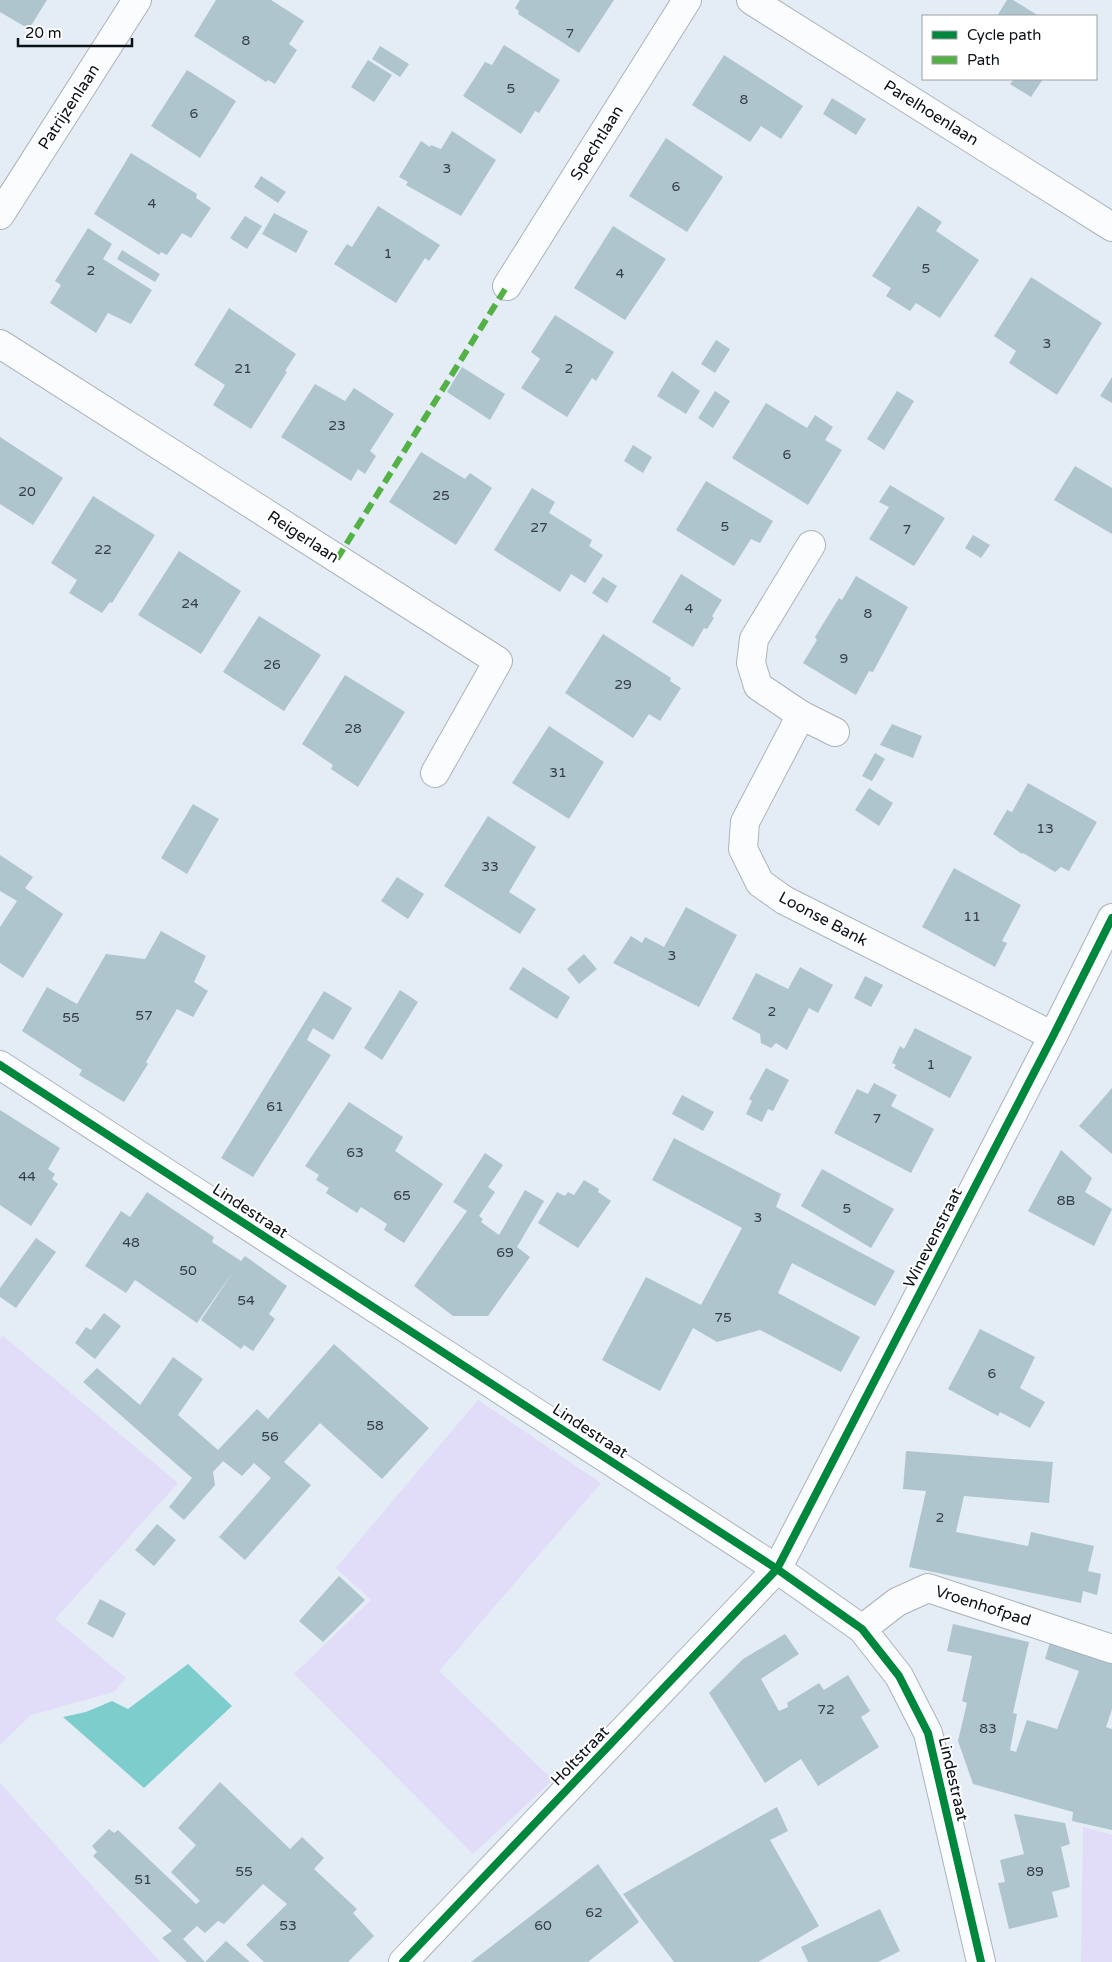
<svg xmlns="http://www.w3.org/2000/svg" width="1112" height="1962" viewBox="0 0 1112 1962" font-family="'Varela Round',sans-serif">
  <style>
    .green { fill: #e1dcf7 }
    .water { fill: #7ccdcb }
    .building { fill: #aec5ce }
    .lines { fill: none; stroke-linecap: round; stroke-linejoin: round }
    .minor-casing { stroke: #abb3ba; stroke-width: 30 }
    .minor { stroke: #fbfcfe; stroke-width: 28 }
    .quiet { stroke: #54b145; stroke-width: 6; stroke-dasharray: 12 6; stroke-linecap: butt }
    .cycleway-casing { stroke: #fff; stroke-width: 11 }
    .cycleway { stroke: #00873e; stroke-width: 8 }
    .labels { text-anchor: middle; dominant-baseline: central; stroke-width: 4; stroke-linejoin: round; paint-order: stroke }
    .number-label { font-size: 14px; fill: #343e44 }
    .street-label { font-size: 16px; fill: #0b1116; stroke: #fff }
  </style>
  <rect width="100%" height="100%" fill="#e4edf6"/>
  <g class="green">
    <polygon points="3,1336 178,1483 55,1619 126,1678 114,1692 31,1715 0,1745 0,1340"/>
    <polygon points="478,1400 601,1483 439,1671 553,1780 473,1854 294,1674 371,1600 336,1568"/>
    <polygon points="0,1783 160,1962 0,1962"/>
    <polygon points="1083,1827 1112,1835 1112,1962 1081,1962"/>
  </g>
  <polygon class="water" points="188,1664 232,1706 144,1788 63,1717 86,1712 112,1701 128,1709"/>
  <g class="building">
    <polygon points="0,0 47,0 29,29 0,12"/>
    <polygon points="216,0 271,0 304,21 289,44 297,50 275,84 268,80 266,82 194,36"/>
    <polygon points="520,0 614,0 579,53 518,14 519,11 515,8"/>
    <polygon points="1007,0 1013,0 1039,16 997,16"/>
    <polygon points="504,45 560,80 539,113 535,111 521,134 463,96 485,62 492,65"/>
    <polygon points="380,46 409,64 400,77 372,59"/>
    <polygon points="724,55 803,106 781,139 761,126 750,142 692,105"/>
    <polygon points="368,60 392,75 374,102 351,87"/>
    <polygon points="187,70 236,101 200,158 151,126"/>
    <polygon points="1014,79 1043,79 1031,97 1010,84"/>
    <polygon points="832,98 866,119 856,135 823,114"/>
    <polygon points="452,131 496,160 461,216 406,185 408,182 399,177 421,141 430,147 431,145 441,149"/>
    <polygon points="666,138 723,177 687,232 629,196"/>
    <polygon points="131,153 197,194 196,198 211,208 191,238 182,233 167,255 161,252 159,255 94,214"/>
    <polygon points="261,176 286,192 278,203 254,187"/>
    <polygon points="378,206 440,245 429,261 425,258 396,303 334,264 347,244 352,247"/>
    <polygon points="918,206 942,222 936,231 979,260 940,318 916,303 910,311 886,296 891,288 872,276"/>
    <polygon points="274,213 308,231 296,253 262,234"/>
    <polygon points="245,216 262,226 247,249 230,238"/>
    <polygon points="613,226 666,259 625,320 574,288"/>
    <polygon points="88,228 112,244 103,259 152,290 131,324 108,313 96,333 50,303 61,285 55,281"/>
    <polygon points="122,250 160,274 155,282 117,259"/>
    <polygon points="1031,277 1102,323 1057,395 1009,363 1016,351 994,336"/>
    <polygon points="229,308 296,354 285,371 287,372 251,429 213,405 225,385 194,365"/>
    <polygon points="555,315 614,352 596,381 592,378 567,417 521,388 540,359 531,352"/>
    <polygon points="716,340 730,349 715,373 701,364"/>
    <polygon points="462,367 505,394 490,420 447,392"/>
    <polygon points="672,371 700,391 686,414 657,396"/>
    <polygon points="1112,377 1112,403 1100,396"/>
    <polygon points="315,384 345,401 354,388 394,414 370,451 376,456 365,474 358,469 351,481 281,437"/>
    <polygon points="715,391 730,401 713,428 698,418"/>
    <polygon points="897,391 914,401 884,450 867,439"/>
    <polygon points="766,403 807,428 815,415 833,427 825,440 842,450 808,505 732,458"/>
    <polygon points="0,437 63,478 33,525 0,504"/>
    <polygon points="633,445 652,457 643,473 624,461"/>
    <polygon points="421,452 465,479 470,473 492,488 456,545 389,502"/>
    <polygon points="1075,466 1112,488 1112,534 1054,500"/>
    <polygon points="706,481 773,521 760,543 751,539 734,566 676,530"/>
    <polygon points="890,485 945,518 914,566 869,539 889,507 879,502"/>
    <polygon points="532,488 555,502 549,513 592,540 589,546 603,555 585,583 571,574 560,592 494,550"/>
    <polygon points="93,496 155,535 112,603 110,602 102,613 69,593 77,580 51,563"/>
    <polygon points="973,535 990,545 981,558 965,548"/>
    <polygon points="179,551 241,591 201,654 138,615"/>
    <polygon points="681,574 722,600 712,616 714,618 707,629 704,628 693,647 652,622"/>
    <polygon points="856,576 908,607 873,672 869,671 856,695 803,663 817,640 815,637 839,598 842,600"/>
    <polygon points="603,577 617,586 607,603 592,593"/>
    <polygon points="259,616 321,655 284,711 223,672"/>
    <polygon points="603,634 671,678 670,681 681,688 660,721 649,714 633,738 565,693"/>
    <polygon points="345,675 405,712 358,787 331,769 333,765 302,744"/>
    <polygon points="892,724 922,736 913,758 880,745"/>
    <polygon points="549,726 604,762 569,819 512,783"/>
    <polygon points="875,753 885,759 872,781 862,776"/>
    <polygon points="1028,783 1097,822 1069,871 1061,867 1055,872 1023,853 1022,854 993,834 1007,810 1012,812"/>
    <polygon points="869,788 893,803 879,826 855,810"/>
    <polygon points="193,804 219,819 187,874 161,858"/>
    <polygon points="488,816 536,847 509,892 536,909 520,934 444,886"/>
    <polygon points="0,855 33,877 25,888 63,914 23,978 0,963 0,927 17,901 0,891"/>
    <polygon points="954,868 1021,905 1002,941 1007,943 995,967 922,927"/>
    <polygon points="397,877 424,894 408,919 381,901"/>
    <polygon points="686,907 737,935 699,1007 613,963 631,936 642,943 645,937 664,947"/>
    <polygon points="161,931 206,956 194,982 208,991 193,1017 177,1009 146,1062 148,1064 124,1102 79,1075 82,1070 22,1031 47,987 77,1004 106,954 145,959"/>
    <polygon points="584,954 597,969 579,984 567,969"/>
    <polygon points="523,967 570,997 557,1019 509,989"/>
    <polygon points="800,967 833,985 818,1013 809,1008 787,1050 776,1043 771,1048 761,1043 760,1034 732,1019 756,973 788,989"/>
    <polygon points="865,976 883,985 871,1007 854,998"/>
    <polygon points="400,990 418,1002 382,1060 364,1048"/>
    <polygon points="324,991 352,1008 333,1040 313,1028 307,1040 331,1055 253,1177 221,1158"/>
    <polygon points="915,1028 972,1057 950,1098 894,1068 896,1065 892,1063 900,1046 904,1049"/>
    <polygon points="766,1068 789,1080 773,1111 768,1109 762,1122 746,1114 752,1101 749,1099"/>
    <polygon points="874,1083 897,1095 891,1106 934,1129 911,1173 834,1133 857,1089 868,1094"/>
    <polygon points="1112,1088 1112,1154 1079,1126"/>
    <polygon points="682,1095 714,1112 703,1131 672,1114"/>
    <polygon points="349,1102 403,1137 395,1151 443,1184 404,1243 384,1230 387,1224 361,1207 357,1213 326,1193 329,1188 316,1180 319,1175 305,1166"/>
    <polygon points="0,1110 60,1148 48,1169 55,1174 52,1179 58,1184 31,1226 0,1205"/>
    <polygon points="674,1138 781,1194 776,1207 895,1271 875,1306 792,1263 778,1293 860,1337 841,1372 760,1330 717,1342 693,1328 660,1391 602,1360 646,1277 701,1305 742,1228 652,1180"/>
    <polygon points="1061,1150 1092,1178 1085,1192 1112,1209 1094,1246 1028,1211"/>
    <polygon points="485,1153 503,1165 488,1187 495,1192 479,1216 483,1219 481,1222 499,1235 525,1190 544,1201 517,1247 530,1257 488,1316 453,1316 414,1286 467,1211 453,1202"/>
    <polygon points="822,1169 894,1209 871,1248 801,1206"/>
    <polygon points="584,1180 599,1189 598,1192 611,1201 578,1248 538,1223 557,1192 565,1196 568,1192 574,1195"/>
    <polygon points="147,1192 214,1237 212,1242 241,1261 245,1256 287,1286 269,1314 275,1319 253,1351 244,1345 241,1349 201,1320 235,1269 197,1323 135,1280 126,1293 85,1266 121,1211 130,1217"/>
    <polygon points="36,1238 56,1252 16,1308 0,1297 0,1288"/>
    <polygon points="104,1313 121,1326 95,1359 75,1343 86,1327 91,1330"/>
    <polygon points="980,1329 1035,1357 1020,1388 1045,1402 1030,1428 1000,1412 998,1416 948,1389"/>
    <polygon points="334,1344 429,1428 382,1479 320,1423 284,1462 311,1485 245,1560 219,1537 271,1478 254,1463 242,1476 223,1461 213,1472 215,1485 184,1520 169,1507 192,1478 83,1382 97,1368 140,1405 173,1357 203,1379 178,1415 218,1450 257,1409 268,1419"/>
    <polygon points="906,1451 1053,1462 1049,1503 964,1496 956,1532 1028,1546 1031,1532 1094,1546 1088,1571 1101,1574 1097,1595 1083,1591 1081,1603 909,1567 926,1491 903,1489"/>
    <polygon points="157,1524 176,1540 154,1566 135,1550"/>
    <polygon points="339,1576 365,1600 323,1642 299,1621"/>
    <polygon points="100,1599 126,1613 113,1638 87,1624"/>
    <polygon points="953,1624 1029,1642 1013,1713 1017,1714 1010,1750 1016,1752 1027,1720 1057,1729 1079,1671 1045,1659 1053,1632 1112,1658 1112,1709 1106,1727 1112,1729 1112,1830 1072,1821 1073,1812 973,1784 958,1741 967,1703 962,1701 972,1656 947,1651"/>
    <polygon points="785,1634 799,1654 761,1679 779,1711 788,1707 787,1703 819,1683 824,1690 848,1675 870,1711 861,1717 879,1747 818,1786 801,1759 765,1783 709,1693 743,1659"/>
    <polygon points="220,1782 290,1849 302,1837 324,1858 314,1869 357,1909 353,1913 374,1936 348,1962 264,1962 246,1945 287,1904 263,1884 224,1924 218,1921 205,1933 197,1926 183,1939 205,1962 187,1962 162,1938 172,1931 93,1856 97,1852 92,1846 109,1829 114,1833 118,1830 196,1904 200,1901 171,1872 196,1845 178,1828"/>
    <polygon points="777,1807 788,1831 770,1840 819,1926 758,1962 674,1962 623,1894"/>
    <polygon points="1014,1814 1065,1823 1070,1844 1061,1847 1070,1887 1052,1892 1058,1917 1009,1929 998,1883 1005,1882 1000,1860 1024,1854"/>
    <polygon points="598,1864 639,1922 588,1962 471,1962"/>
    <polygon points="880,1909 900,1951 878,1962 808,1962 801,1947"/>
    <polygon points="226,1941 250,1962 205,1962"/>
  </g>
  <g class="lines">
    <g class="minor-casing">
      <g id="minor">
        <polyline points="751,0 1112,227"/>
        <polyline points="0,215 137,0"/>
        <polyline points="507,286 687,0"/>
        <polyline points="0,344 498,661 435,773"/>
        <polyline points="811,545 754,639 751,663 758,686 801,715 835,732"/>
        <polyline points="801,715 745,822 743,849 760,883 784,900 1053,1036"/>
        <polyline points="0,1065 777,1569 862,1629 899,1676 928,1733 981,1962"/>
        <polyline points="862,1629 897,1602 928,1588 1112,1649"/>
        <polyline points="403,1962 777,1569 1053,1036 1112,918"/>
      </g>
    </g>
    <use href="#minor" class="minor"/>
    <polyline class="quiet" points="337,559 507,286"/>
    <g class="cycleway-casing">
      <g id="cycleway">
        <polyline points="0,1065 777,1569 862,1629 899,1676 928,1733 981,1962"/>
        <polyline points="403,1962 777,1569 1053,1036 1112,918"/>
      </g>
    </g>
    <use href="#cycleway" class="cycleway"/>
  </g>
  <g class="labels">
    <g class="number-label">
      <text x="570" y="33">7</text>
      <text x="246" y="40">8</text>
      <text x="511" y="88">5</text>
      <text x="744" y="99">8</text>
      <text x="194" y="113">6</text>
      <text x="447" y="168">3</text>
      <text x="676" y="186">6</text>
      <text x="152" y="203">4</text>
      <text x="388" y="253">1</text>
      <text x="926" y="268">5</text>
      <text x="91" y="270">2</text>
      <text x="620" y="273">4</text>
      <text x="1047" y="343">3</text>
      <text x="243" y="368">21</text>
      <text x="569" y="368">2</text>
      <text x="337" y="425">23</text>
      <text x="787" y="454">6</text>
      <text x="27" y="491">20</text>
      <text x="441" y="495">25</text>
      <text x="725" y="526">5</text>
      <text x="539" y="527">27</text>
      <text x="907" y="529">7</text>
      <text x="103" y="549">22</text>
      <text x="190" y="603">24</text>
      <text x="689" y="608">4</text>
      <text x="868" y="613">8</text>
      <text x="844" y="658">9</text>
      <text x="272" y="664">26</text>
      <text x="623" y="684">29</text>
      <text x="353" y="728">28</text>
      <text x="558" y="772">31</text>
      <text x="1045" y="828">13</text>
      <text x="490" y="866">33</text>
      <text x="972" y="916">11</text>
      <text x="672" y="955">3</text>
      <text x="772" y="1011">2</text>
      <text x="144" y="1015">57</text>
      <text x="71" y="1017">55</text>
      <text x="931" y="1064">1</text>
      <text x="275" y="1106">61</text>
      <text x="877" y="1118">7</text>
      <text x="355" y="1152">63</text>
      <text x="27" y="1176">44</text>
      <text x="402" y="1195">65</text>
      <text x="1066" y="1200">8B</text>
      <text x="847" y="1208">5</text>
      <text x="758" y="1217">3</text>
      <text x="131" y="1242">48</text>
      <text x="505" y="1252">69</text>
      <text x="188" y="1270">50</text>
      <text x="246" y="1300">54</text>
      <text x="723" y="1317">75</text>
      <text x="992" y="1373">6</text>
      <text x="375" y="1425">58</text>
      <text x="270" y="1436">56</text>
      <text x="940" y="1517">2</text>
      <text x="826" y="1709">72</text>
      <text x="988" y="1728">83</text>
      <text x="244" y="1871">55</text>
      <text x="1035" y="1871">89</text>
      <text x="143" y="1879">51</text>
      <text x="594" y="1912">62</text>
      <text x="288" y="1925">53</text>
      <text x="543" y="1925">60</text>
    </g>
    <g class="street-label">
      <text transform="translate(69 107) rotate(-57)">Patrijzenlaan</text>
      <text transform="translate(931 113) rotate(32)">Parelhoenlaan</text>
      <text transform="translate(597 143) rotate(-58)">Spechtlaan</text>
      <text transform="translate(303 537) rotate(33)">Reigerlaan</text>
      <text transform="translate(823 919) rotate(28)">Loonse Bank</text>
      <text transform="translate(250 1211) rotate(33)">Lindestraat</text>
      <text transform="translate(933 1238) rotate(-63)">Winevenstraat</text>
      <text transform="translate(590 1431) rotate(33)">Lindestraat</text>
      <text transform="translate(983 1606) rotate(18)">Vroenhofpad</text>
      <text transform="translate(580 1756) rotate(-46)">Holtstraat</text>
      <text transform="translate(953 1779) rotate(77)">Lindestraat</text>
    </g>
  </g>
  <rect x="922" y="15" width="175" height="65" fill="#ffffff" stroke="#9da0a2"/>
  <rect x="932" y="31" width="25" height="8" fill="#00873e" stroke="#9da0a2"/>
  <text x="967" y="40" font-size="15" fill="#0b1116">Cycle path</text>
  <rect x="932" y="56" width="25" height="8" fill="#54b145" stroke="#9da0a2"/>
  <text x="967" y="65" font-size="15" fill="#0b1116">Path</text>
  <path d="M18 38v8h114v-8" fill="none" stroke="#0b1116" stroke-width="2.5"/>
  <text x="25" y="38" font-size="15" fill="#0b1116" stroke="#ffffff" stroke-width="4" paint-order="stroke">20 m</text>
</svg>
